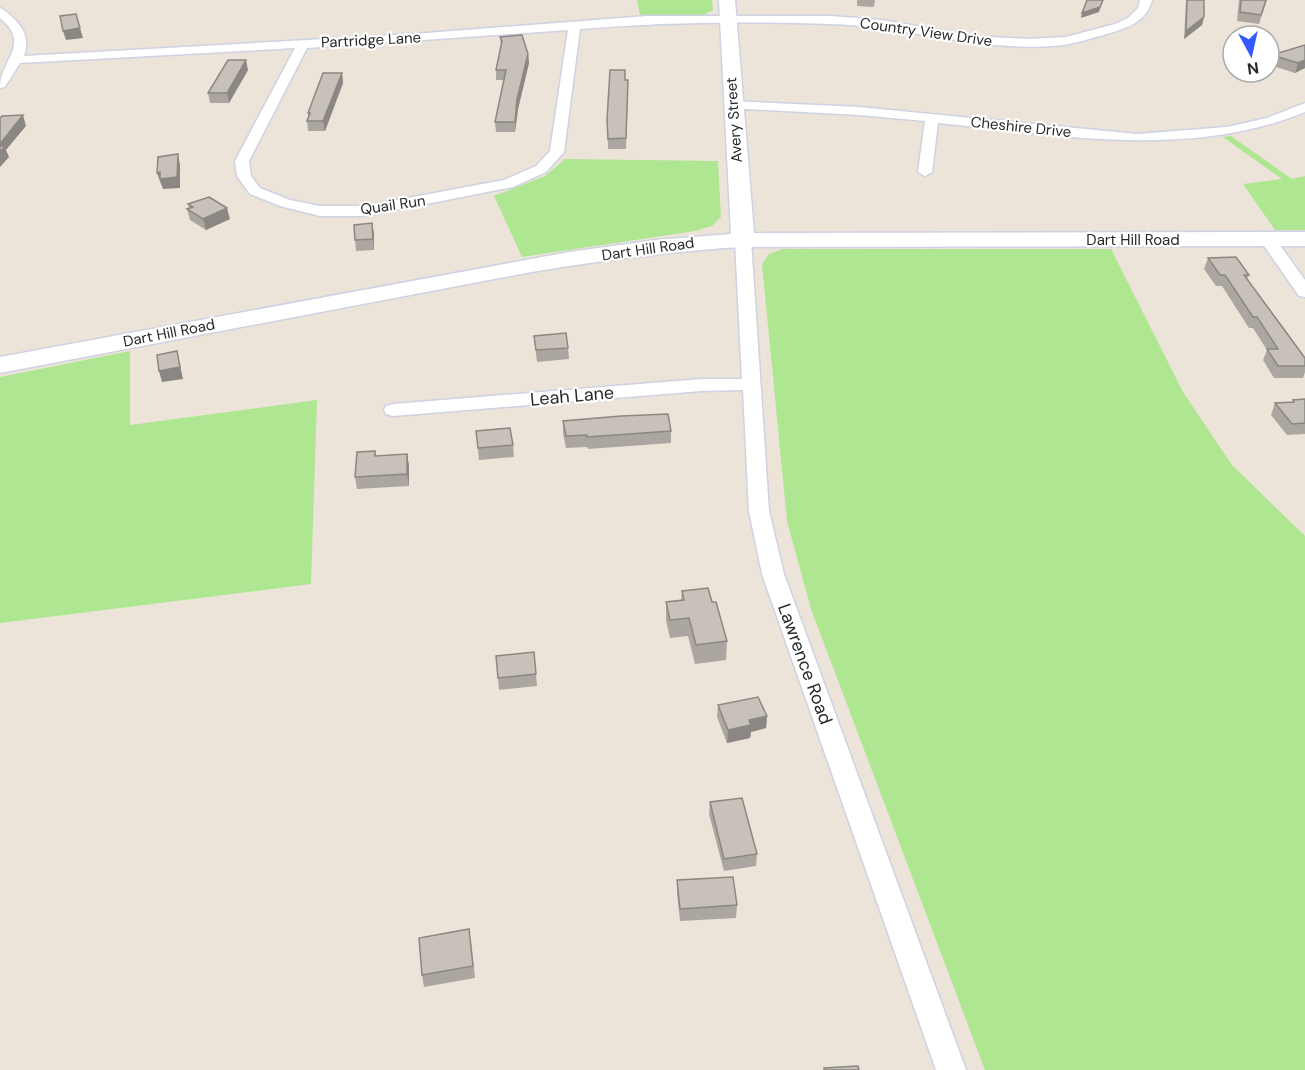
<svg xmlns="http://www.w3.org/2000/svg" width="1305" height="1070" viewBox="0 0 1305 1070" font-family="'DM Sans',sans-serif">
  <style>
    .green { fill: #afe692 }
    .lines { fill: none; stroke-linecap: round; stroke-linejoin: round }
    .street-casing { stroke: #ced2e3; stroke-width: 3 }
    .secondary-casing { stroke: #ced2e3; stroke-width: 3 }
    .street { fill: #fff; fill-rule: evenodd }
    .secondary { fill: #fff; fill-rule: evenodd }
    .wall { fill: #aba69f }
    .shaded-wall { fill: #8b8782 }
    .building { fill: #c7c1b9; stroke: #8b8782; stroke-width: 1.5 }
    .labels { text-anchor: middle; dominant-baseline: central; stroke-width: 4.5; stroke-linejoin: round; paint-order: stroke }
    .far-street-label { font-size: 15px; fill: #282828; stroke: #fff }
    .street-label { font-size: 18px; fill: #282828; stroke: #fff }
  </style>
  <rect width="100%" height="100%" fill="#ece4d9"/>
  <g class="green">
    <polygon points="637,0 712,0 713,10 703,15 640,15"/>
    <polygon points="1231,136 1292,179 1305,176 1305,230 1275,230 1243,184 1282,179 1223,137"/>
    <polygon points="565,159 718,161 721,217 712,226 695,231 522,257 494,196 545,176"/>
    <polygon points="782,249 1111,249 1183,392 1232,465 1305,536 1305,1070 985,1070 811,609 787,521 762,264 769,254"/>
    <polygon points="130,351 130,425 317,400 311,584 0,623 0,377"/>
  </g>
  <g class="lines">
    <g class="street-casing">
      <g id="street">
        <path d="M1140,0H1152C1147,23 1124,29 1104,35C1091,38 1077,43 1064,45C985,54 909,26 830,24C747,21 663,22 580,29L564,152L546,172L513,187L365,216H320L280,206L250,194L237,176L235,161L295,48L20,63L5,87L0,88C0,59 32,45 0,18V8L4,10C20,23 31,34 24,56L413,34L647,16H831L882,20L973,36L1029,39L1066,37L1115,24L1128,18L1138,8ZM568,30L550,151L536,166L504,180L365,206H320L290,200L260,188L251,176L249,161L307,48Z"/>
        <path d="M732,101L859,107L1137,134L1227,127L1267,118L1305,103V112C1188,160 1060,135 938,123L932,172L925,176L918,172L925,121L859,115L727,108L725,105Z"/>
        <polygon points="743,235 751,240 769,511 784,574 966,1070 936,1070 762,574 749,511 743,390 701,391 393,416 386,414 384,410 386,406 393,404 701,379 742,379 735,240"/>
        <polygon points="1268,235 1274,237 1305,280 1305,297 1299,296 1260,240"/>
      </g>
    </g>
    <g class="secondary-casing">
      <path id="secondary" d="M719,0H735L754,233L1305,232V246L743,247C670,251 598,261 526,273L0,373V357L569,252L656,240L731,234Z"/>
    </g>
    <use href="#street" class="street"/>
    <use href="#secondary" class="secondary"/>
  </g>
  <g class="wall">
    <polygon points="857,0 875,0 874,7 857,6"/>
    <polygon points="1186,0 1204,0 1204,17 1202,25 1184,39"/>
    <polygon points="1239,0 1267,0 1259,24 1237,21"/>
    <polygon points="500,37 528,54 529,63 518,109 515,132 496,132 495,122 504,80 496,80 496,70 501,45"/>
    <polygon points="1305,45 1305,68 1295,73 1270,65 1272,55"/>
    <polygon points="248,70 229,103 210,103 208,93"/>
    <polygon points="342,73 343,83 325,131 308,131 307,121 308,117 308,113"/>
    <polygon points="625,80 628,80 626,149 608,149 607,120"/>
    <polygon points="188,204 230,219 206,230 190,220 187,209 189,209"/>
    <polygon points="372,223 374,234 374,250 356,251 355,240"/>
    <polygon points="1208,258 1249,275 1247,279 1305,358 1305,372 1303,378 1274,378 1263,360 1267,350 1253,328 1249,328 1222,286 1216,286 1204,269"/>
    <polygon points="534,336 568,348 569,359 537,362"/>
    <polygon points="1305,399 1305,434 1287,435 1271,415 1275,403 1292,402 1293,400"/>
    <polygon points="563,421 671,431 671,443 588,449 587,447 566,448 563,433"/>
    <polygon points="476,431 513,445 514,457 479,460"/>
    <polygon points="375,451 376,456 407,454 409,466 409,486 357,489 355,477"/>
    <polygon points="682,591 712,602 727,641 726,660 695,664 688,636 670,638 666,620 666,602 681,600"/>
    <polygon points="534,652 537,686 499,690 496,656"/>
    <polygon points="718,705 767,716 766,728 751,732 750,738 727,743 717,717"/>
    <polygon points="710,802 757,854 756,866 724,871 709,814"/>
    <polygon points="677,880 737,905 736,918 680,921 677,893"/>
    <polygon points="471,941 475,978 424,987 422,975"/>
  </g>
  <g class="shaded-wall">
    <polygon points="1103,0 1099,12 1081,18 1082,13"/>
    <polygon points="1204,17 1202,25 1184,39 1186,31"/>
    <polygon points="80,28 83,38 66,40 63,31"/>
    <polygon points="528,54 529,63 518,109 515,132 515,122 517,99"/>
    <polygon points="246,60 248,70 229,103 227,93"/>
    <polygon points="1305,60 1305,68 1295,73 1298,63"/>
    <polygon points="342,73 343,83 325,131 323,121"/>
    <polygon points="23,115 26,126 6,150 9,157 0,167 0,144"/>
    <polygon points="178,154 180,165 180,188 163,189 157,173"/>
    <polygon points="227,208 230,219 206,230 203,219"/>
    <polygon points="372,223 374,234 374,250 373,239"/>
    <polygon points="177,351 183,379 162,382 159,371"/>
    <polygon points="407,454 409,466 409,486 407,474"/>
    <polygon points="767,716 766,728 751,732 750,738 727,743 728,730 749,720"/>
  </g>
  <g class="building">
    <polygon points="1087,0 1103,0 1100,7 1082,13"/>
    <polygon points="1187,0 1204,0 1204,17 1186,31"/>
    <polygon points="1241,0 1266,0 1261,15 1240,12"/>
    <polygon points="76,14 80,28 63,31 60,16"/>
    <polygon points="522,35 528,54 517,99 515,122 495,122 506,70 496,70 502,41 500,37"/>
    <polygon points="1305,45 1305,60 1298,63 1272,55"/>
    <polygon points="228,60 246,60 227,93 208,93"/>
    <polygon points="610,70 625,70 625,80 628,80 626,138 608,139 607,120"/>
    <polygon points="323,73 342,73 323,121 307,121 310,113 308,113"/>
    <polygon points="23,115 0,144 0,118 2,116"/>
    <polygon points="0,146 5,146 0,152"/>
    <polygon points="178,154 177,177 160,179 160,172 157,173 158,157"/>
    <polygon points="209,197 227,208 203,219 187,209 193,207 188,204"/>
    <polygon points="372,223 373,239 355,240 354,225"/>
    <polygon points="1236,257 1249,275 1244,275 1305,358 1305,366 1278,366 1267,349 1278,349 1257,317 1253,317 1225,275 1220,275 1208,258"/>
    <polygon points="566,333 568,348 536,350 534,336"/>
    <polygon points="177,351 180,367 159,371 157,355"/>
    <polygon points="1305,399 1305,423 1292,424 1275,403 1294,402 1293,400"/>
    <polygon points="668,414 671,431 587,437 587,435 566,436 563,421 621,416"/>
    <polygon points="510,428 513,445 478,448 476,431"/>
    <polygon points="375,451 375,456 407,454 407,474 355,477 357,452"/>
    <polygon points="708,588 712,602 716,602 727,641 696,645 689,618 670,620 666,602 684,600 682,591"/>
    <polygon points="534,652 536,674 498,678 496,656"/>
    <polygon points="758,697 767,716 749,720 751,725 728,730 718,705"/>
    <polygon points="742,798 757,854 724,859 710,802"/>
    <polygon points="733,877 737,905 680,909 677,880"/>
    <polygon points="469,929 473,966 422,975 419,938"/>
    <polygon points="858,1066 859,1070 824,1070 824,1068"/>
  </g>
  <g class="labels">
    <g class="far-street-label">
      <text transform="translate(926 32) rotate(8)">Country View Drive</text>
      <text transform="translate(371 40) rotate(-3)">Partridge Lane</text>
      <text transform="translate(734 120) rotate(-94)">Avery Street</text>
      <text transform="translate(1021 127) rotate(6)">Cheshire Drive</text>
      <text transform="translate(393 205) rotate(-8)">Quail Run</text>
      <text x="1133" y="240">Dart Hill Road</text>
      <text transform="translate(648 249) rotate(-8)">Dart Hill Road</text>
      <text transform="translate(169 333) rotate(-11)">Dart Hill Road</text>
    </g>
    <g class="street-label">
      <text transform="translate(572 396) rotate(-5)">Leah Lane</text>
      <text transform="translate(805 664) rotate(70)">Lawrence Road</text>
    </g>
  </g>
  <g transform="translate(1251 54) rotate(172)"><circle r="28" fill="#ffffff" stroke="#a9a9a9" stroke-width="1.5"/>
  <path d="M0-4.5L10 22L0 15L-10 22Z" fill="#335aff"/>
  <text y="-9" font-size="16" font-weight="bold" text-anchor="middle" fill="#282828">N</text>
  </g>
</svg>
